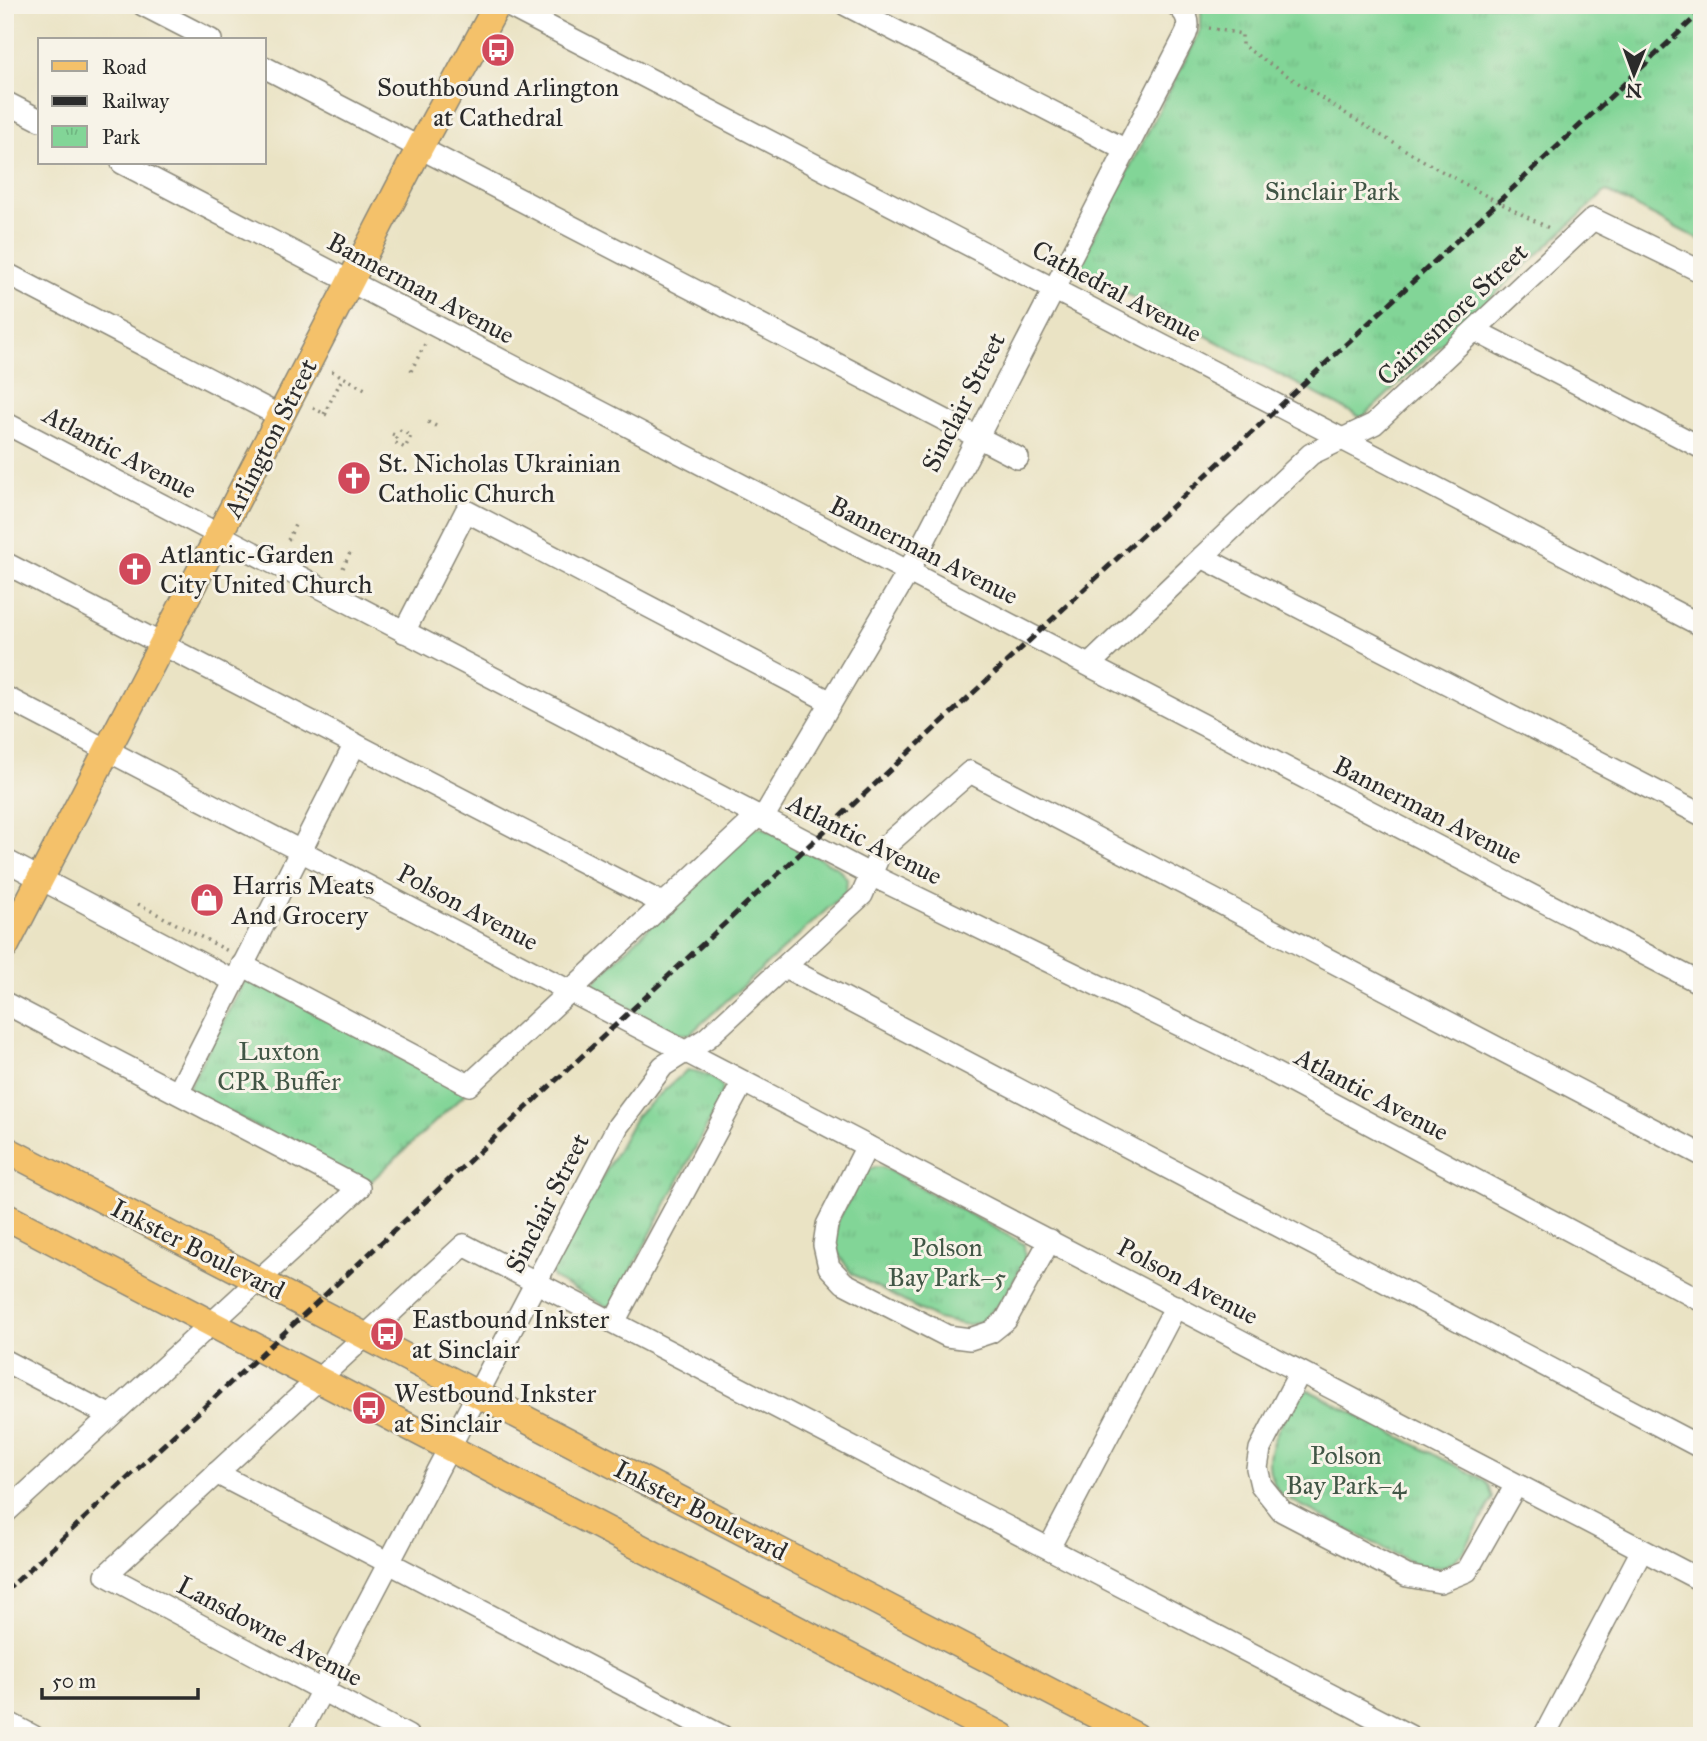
<svg xmlns="http://www.w3.org/2000/svg" width="1707" height="1741" viewBox="0 0 1707 1741" font-family="'IM FELL Great Primer',serif">
  <style>
    .green { fill: #82d597; stroke: #568061; stroke-width: 2 }
    .park { fill: url(#park-tufts); stroke: #568061; stroke-width: 2 }
    .lines { fill: none; stroke-linecap: round; stroke-linejoin: round }
    .minor-casing { stroke: #8a8778; stroke-width: 24 }
    .major-casing { stroke: #8a8778; stroke-width: 29 }
    .path { stroke: #8a8778; stroke-width: 3.5; stroke-dasharray: 2 5; stroke-linecap: butt }
    .minor { stroke: #fff; stroke-width: 21 }
    .major { stroke: #f4c16a; stroke-width: 26 }
    .rail { stroke: #2b2b2b; stroke-width: 5; stroke-dasharray: 10 5; stroke-linecap: butt }
    .labels { text-anchor: middle; dominant-baseline: central; stroke-width: 6; stroke-linejoin: round; paint-order: stroke }
    .poi-label { font-size: 26px; fill: #2b2b2b; stroke: #f7f3e8; text-anchor: start }
    .park-label { font-size: 26px; fill: #415646; stroke: #f7f3e8 }
    .street-label { font-size: 26px; fill: #2b2b2b; stroke: #f7f3e8 }
  </style>
  <defs>
    <pattern id="park-tufts" width="24" height="20" patternUnits="userSpaceOnUse" patternTransform="scale(1.75)"><rect width="24" height="20" fill="#82d597"/><path d="M3 7l-1-3M5 7V3M7 7l1-3M15 17l-1-3M17 17v-4M19 17l1-3" fill="none" stroke="#70b782"/></pattern>
  </defs>
  <rect width="100%" height="100%" fill="#f7f3e8"/>
  <filter id="ink" filterUnits="userSpaceOnUse"><feTurbulence type="fractalNoise" baseFrequency=".0143" numOctaves="2"/><feDisplacementMap in="SourceGraphic" scale="14" xChannelSelector="R" yChannelSelector="G"/><feConvolveMatrix kernelMatrix="1 2 1 2 8 2 1 2 1" color-interpolation-filters="sRGB"/></filter>
  <filter id="wash" filterUnits="userSpaceOnUse"><feTurbulence type="fractalNoise" baseFrequency=".00686" numOctaves="4" result="noise"/><feDisplacementMap in="SourceGraphic" scale="28" xChannelSelector="R" yChannelSelector="G"/><feGaussianBlur stdDeviation="1.57" result="paint"/><feColorMatrix in="noise" values="0 0 0 0 0 0 0 0 0 0 0 0 0 0 0 0 0 1.4 0 .05"/><feComposite in="paint" operator="in"/></filter>
  <g filter="url(#wash)">
    <rect width="100%" height="100%" fill="#eae3c4"/>
    <polygon class="green" points="762,827 838,868 847,879 846,892 690,1034 680,1034 595,991 591,985 747,830"/>
    <g class="park">
      <polygon points="1196,5 1702,5 1702,241 1606,191 1362,418 1077,268 1201,30 1201,11"/>
      <polygon points="247,976 466,1093 368,1184 193,1094 189,1086"/>
      <path d="M687,1070C700,1071 716,1077 723,1088L720,1101L614,1304L607,1307L553,1278L551,1271L636,1116Z"/>
      <polygon points="875,1167 883,1167 1024,1244 1025,1260 1003,1300 980,1322 967,1325 937,1319 852,1274 837,1252 835,1239 837,1222 864,1171"/>
      <path d="M1308,1390L1482,1479L1489,1486L1493,1498L1465,1549L1455,1560L1445,1566L1422,1568L1281,1495C1253,1459 1280,1429 1297,1395Z"/>
    </g>
  </g>
  <g filter="url(#ink)">
    <g class="lines">
      <g class="minor-casing">
        <g id="minor">
          <polyline points="143,5 211,40"/>
          <polyline points="507,5 1702,626"/>
          <polyline points="846,5 1126,150"/>
          <polyline points="264,67 1018,458"/>
          <polyline points="5,102 40,120"/>
          <path d="M122,163C647,439 1175,710 1702,984"/>
          <polyline points="5,273 280,416"/>
          <polyline points="1476,331 1702,448"/>
          <polyline points="5,423 871,875 1235,1052 1702,1301"/>
          <polyline points="1202,557 1311,454 1374,424 1593,219 1702,272"/>
          <polyline points="5,563 664,904"/>
          <polyline points="404,632 466,511 831,702"/>
          <polyline points="1089,665 1202,557 1702,815"/>
          <polyline points="5,697 1702,1581"/>
          <path d="M763,818L907,574L1186,34C1191,22 1186,12 1176,5"/>
          <polyline points="5,860 234,981"/>
          <polyline points="242,965 469,1085 759,815"/>
          <polyline points="785,967 1702,1448"/>
          <polyline points="5,1003 359,1188 5,1513"/>
          <polyline points="178,1093 355,744"/>
          <polyline points="867,1146 827,1225 824,1245 829,1267 844,1283 947,1336 970,1339 991,1332 1006,1320 1050,1240"/>
          <polyline points="614,1322 743,1082"/>
          <polyline points="5,1361 109,1415"/>
          <polyline points="1300,1372 1260,1449 1257,1468 1261,1485 1282,1511 1407,1576 1440,1582 1467,1571 1516,1485"/>
          <polyline points="216,1473 722,1736"/>
          <polyline points="1049,1548 1176,1306"/>
          <polyline points="5,1721 33,1736"/>
          <polyline points="298,1736 618,1126 663,1066 707,1038 862,895 882,849 970,772 1702,1155"/>
          <polyline points="408,1736 106,1575 464,1245 1410,1736"/>
          <polyline points="1544,1736 1642,1550"/>
        </g>
      </g>
      <g class="major-casing">
        <g id="major">
          <polyline points="5,947 420,147 497,5"/>
          <polyline points="5,1149 1136,1736"/>
          <polyline points="5,1216 1002,1736"/>
        </g>
      </g>
      <g class="path">
        <path d="M1209,28L1242,34V45C1341,113 1443,176 1551,229"/>
        <polyline points="332,371 365,389"/>
        <polyline points="411,371 425,344"/>
        <polyline points="313,408 327,415"/>
        <polyline points="324,414 343,377"/>
        <polyline points="428,422 438,427"/>
        <polyline points="392,434 397,436 394,442 405,448 411,436 398,429"/>
        <polyline points="288,540 295,525"/>
        <polyline points="343,568 350,553"/>
        <polyline points="138,904 228,951"/>
      </g>
      <use href="#minor" class="minor"/>
      <use href="#major" class="major"/>
      <polyline class="rail" points="5,1592 1014,655 1702,11"/>
    </g>
  </g>
  <defs>
    <g id="bus-disc" transform="scale(1.75)"><circle r="9.5" fill="#d1495b" stroke="#f7f3e8"/><path d="M-5-6H5V4H4V6H2V4H-2V6H-4V4H-5ZM-3.5-4V0h7V-4ZM-3.5 1.2v1.5H-2V1.2ZM2 1.2v1.5H3.5V1.2Z" fill="#fff"/></g>
    <g id="church-disc" transform="scale(1.75)"><circle r="9.5" fill="#d1495b" stroke="#f7f3e8"/><path d="M-1.2-6h2.4v3.5h3.3v2.4h-3.3V6h-2.4V-.1h-3.3v-2.4h3.3Z" fill="#fff"/></g>
    <g id="shop-disc" transform="scale(1.75)"><circle r="9.5" fill="#d1495b" stroke="#f7f3e8"/><path d="M-5-2.5h2.3a2.7 3.5 0 0 1 5.4 0H5L5.5 6h-11ZM-1.5-2.5h3a1.5 2.3 0 0 0-3 0Z" fill="#fff"/></g>
  </defs>
  <g fill-rule="evenodd">
    <use href="#bus-disc" x="498" y="50"/>
    <use href="#church-disc" x="354" y="478"/>
    <use href="#church-disc" x="135" y="569"/>
    <use href="#shop-disc" x="207" y="900"/>
    <use href="#bus-disc" x="387" y="1334"/>
    <use href="#bus-disc" x="369" y="1408"/>
  </g>
  <g class="labels">
    <g class="poi-label">
      <text x="498" y="87" text-anchor="middle">Southbound Arlington<tspan x="498" dy="30">at Cathedral</tspan></text>
      <text x="378" y="463">St. Nicholas Ukrainian<tspan x="378" dy="30">Catholic Church</tspan></text>
      <text x="160" y="554">Atlantic-Garden<tspan x="160" dy="30">City United Church</tspan></text>
      <text x="232" y="885">Harris Meats<tspan x="232" dy="30">And Grocery</tspan></text>
      <text x="412" y="1319">Eastbound Inkster<tspan x="412" dy="30">at Sinclair</tspan></text>
      <text x="394" y="1393">Westbound Inkster<tspan x="394" dy="30">at Sinclair</tspan></text>
    </g>
    <g class="park-label">
      <text x="1332" y="191">Sinclair Park</text>
      <text x="279" y="1051">Luxton<tspan x="279" dy="30">CPR Buffer</tspan></text>
      <text x="947" y="1247">Polson<tspan x="947" dy="30">Bay Park–5</tspan></text>
      <text x="1346" y="1455">Polson<tspan x="1346" dy="30">Bay Park–4</tspan></text>
    </g>
    <g class="street-label">
      <text transform="translate(421 288) rotate(28)">Bannerman Avenue</text>
      <text transform="translate(1117 291) rotate(28)">Cathedral Avenue</text>
      <text transform="translate(1452 314) rotate(-43)">Cairnsmore Street</text>
      <text transform="translate(963 402) rotate(-63)">Sinclair Street</text>
      <text transform="translate(270 438) rotate(-63)">Arlington Street</text>
      <text transform="translate(120 452) rotate(28)">Atlantic Avenue</text>
      <text transform="translate(924 550) rotate(27)">Bannerman Avenue</text>
      <text transform="translate(1428 810) rotate(27)">Bannerman Avenue</text>
      <text transform="translate(865 839) rotate(27)">Atlantic Avenue</text>
      <text transform="translate(468 907) rotate(28)">Polson Avenue</text>
      <text transform="translate(1372 1094) rotate(28)">Atlantic Avenue</text>
      <text transform="translate(547 1203) rotate(-63)">Sinclair Street</text>
      <text transform="translate(198 1249) rotate(27)">Inkster Boulevard</text>
      <text transform="translate(1188 1281) rotate(28)">Polson Avenue</text>
      <text transform="translate(701 1510) rotate(27)">Inkster Boulevard</text>
      <text transform="translate(270 1631) rotate(28)">Lansdowne Avenue</text>
    </g>
  </g>
  <rect width="1707" height="1741" fill="none" stroke="#f7f3e8" stroke-width="28"/>
  <rect x="38" y="38" width="228" height="126" fill="#f7f3e8" stroke="#a5a39c" stroke-width="2"/>
  <rect x="52" y="61" width="35" height="10" fill="#f4c16a" stroke="#a5a39c" stroke-width="2"/>
  <text x="102" y="74" font-size="21" fill="#2b2b2b">Road</text>
  <rect x="52" y="96" width="35" height="10" fill="#2b2b2b" stroke="#a5a39c" stroke-width="2"/>
  <text x="102" y="108" font-size="21" fill="#2b2b2b">Railway</text>
  <rect x="52" y="126" width="35" height="21" fill="url(#park-tufts)" stroke="#a5a39c" stroke-width="2"/>
  <text x="102" y="144" font-size="21" fill="#2b2b2b">Park</text>
  <g transform="translate(1634 74) rotate(181)" stroke="#f7f3e8" stroke-width="5" paint-order="stroke">
  <path d="M0-5L12 26L0 18L-12 26Z" fill="#2b2b2b"/>
  <text y="-10" font-size="19" font-weight="bold" text-anchor="middle" fill="#2b2b2b">N</text>
  </g>
  <path d="M42 1688v10h156v-10" fill="none" stroke="#2b2b2b" stroke-width="3.5"/>
  <text x="52" y="1688" font-size="21" fill="#2b2b2b" stroke="#f7f3e8" stroke-width="5" paint-order="stroke">50 m</text>
</svg>
